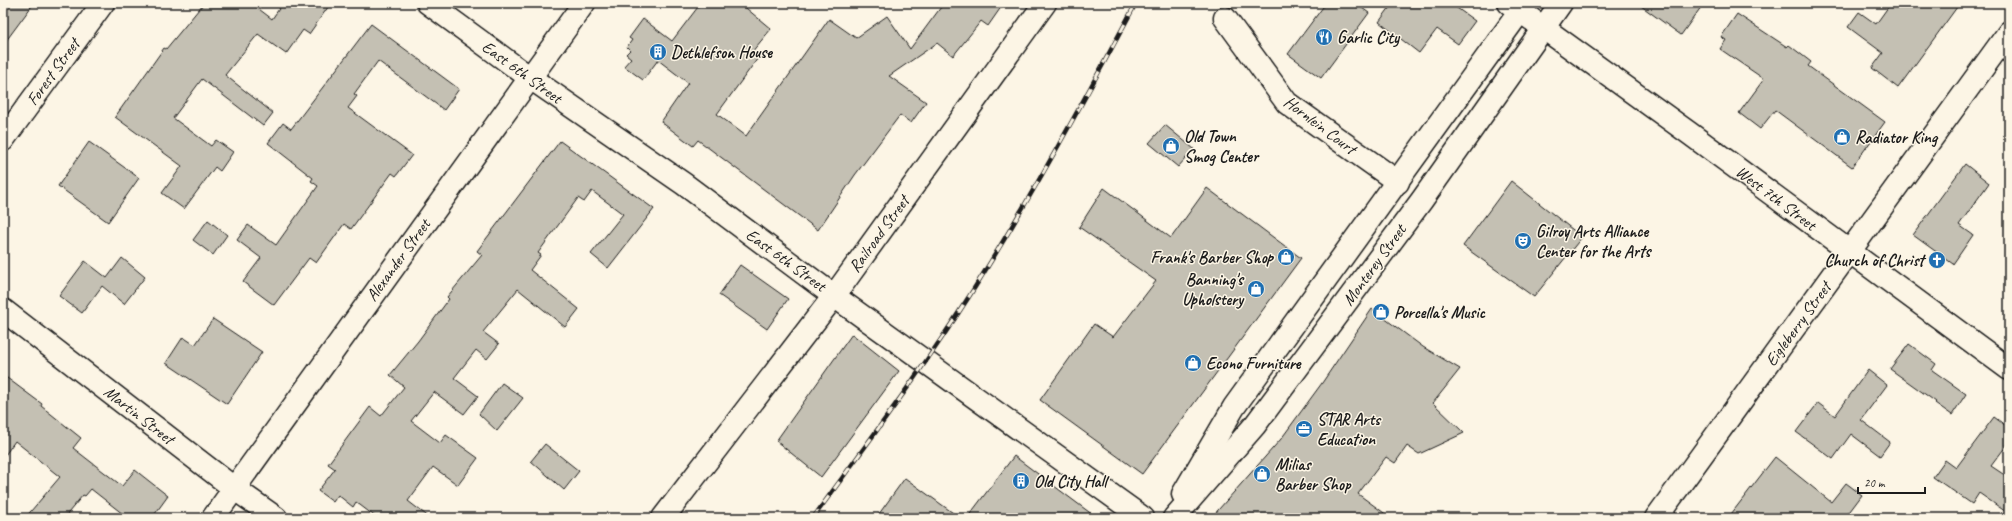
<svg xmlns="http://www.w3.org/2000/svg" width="2012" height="521" viewBox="0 0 2012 521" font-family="Caveat,sans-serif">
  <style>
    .building { fill: #c4c0b3; stroke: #1c1c1c }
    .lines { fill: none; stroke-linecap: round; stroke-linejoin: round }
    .street-casing { stroke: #1c1c1c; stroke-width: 25 }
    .secondary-casing { stroke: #1c1c1c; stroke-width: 25 }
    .street { stroke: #fcf5e5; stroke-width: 22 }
    .secondary { stroke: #fcf5e5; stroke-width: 22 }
    .rail-casing { stroke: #1c1c1c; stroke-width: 4.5 }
    .rail { stroke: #fcf5e5; stroke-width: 3; stroke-dasharray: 9; stroke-linecap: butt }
    .labels { text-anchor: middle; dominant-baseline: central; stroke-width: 3; stroke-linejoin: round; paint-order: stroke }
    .poi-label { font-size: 17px; font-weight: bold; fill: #1c1c1c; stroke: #fcf5e5; text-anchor: start }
    .street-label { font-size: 17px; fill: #1c1c1c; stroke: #fcf5e5 }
  </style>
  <rect width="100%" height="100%" fill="#fcf5e5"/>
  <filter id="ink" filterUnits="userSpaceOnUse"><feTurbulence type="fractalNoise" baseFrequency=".025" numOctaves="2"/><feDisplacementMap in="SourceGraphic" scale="8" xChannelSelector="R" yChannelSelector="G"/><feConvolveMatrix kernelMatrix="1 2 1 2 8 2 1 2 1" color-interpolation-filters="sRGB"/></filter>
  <g filter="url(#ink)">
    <g class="building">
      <polygon points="3,3 34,3 3,45"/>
      <polygon points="204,3 251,3 272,19 283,3 331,3 309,34 303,30 286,54 258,34 225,75 273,113 263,126 202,79 173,118 211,146 216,140 233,152 220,171 215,167 184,209 162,193 182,166 115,117 164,48 166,49"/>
      <polygon points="701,3 740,3 771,29 751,53 758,58 717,114 746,136 829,19 856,38 887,16 910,49 944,3 1004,3 988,26 981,21 953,56 937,43 889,76 926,102 911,123 900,115 855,175 818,230 698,140 693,146 661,122 688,83 658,60 643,80 624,66 631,58 626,54 630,50 627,47 632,40 629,38 643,19 672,41"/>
      <polygon points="1326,3 1355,3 1369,13 1321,78 1288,54"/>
      <polygon points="1393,3 1450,3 1475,21 1458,44 1437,29 1419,53 1379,22"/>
      <polygon points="1637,3 1704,3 1681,35"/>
      <polygon points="1891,3 1960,3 1898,88 1872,68 1883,53 1848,27 1859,12 1876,24"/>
      <polygon points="1737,14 1787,47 1789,45 1811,62 1808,66 1885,122 1852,167 1775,110 1760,129 1739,113 1764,79 1720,49 1726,40 1721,37"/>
      <polygon points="371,24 459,89 444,110 378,61 354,94 357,96 348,108 412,155 396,176 392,173 351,229 344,224 316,263 309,258 274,305 243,282 261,258 237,240 248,225 276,245 318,186 311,181 313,178 268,143 283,123 291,129"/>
      <polygon points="1165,125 1194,149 1178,167 1149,143"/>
      <polygon points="560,141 654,209 608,268 591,254 623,214 592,191 584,202 578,198 538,253 541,255 530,270 579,309 565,327 518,289 483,332 499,344 487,359 476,350 454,378 478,396 464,414 434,392 411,421 440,443 446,435 478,458 458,485 433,467 408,501 430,518 377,518 356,502 353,507 338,495 333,502 318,491 335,469 328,464 370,407 381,416 404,387 390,375 418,341 449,299 447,297 482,255 477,251"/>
      <polygon points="89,142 139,178 108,222 58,186"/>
      <polygon points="1965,164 1989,183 1959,225 1973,235 1953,264 1913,235"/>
      <polygon points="1511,181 1582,237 1534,297 1463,246"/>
      <polygon points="1104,188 1171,238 1207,188 1301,258 1142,474 1040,400 1094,324 1113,337 1156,281 1079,227"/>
      <polygon points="208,220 227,235 213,255 193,240"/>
      <polygon points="122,258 145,277 124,304 102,286 82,313 59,296 85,261 107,278"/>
      <polygon points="740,265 788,299 767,329 719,295"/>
      <polygon points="1372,309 1423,347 1460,369 1433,403 1464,433 1419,454 1407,446 1395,463 1386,457 1358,494 1391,518 1211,518 1281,439 1322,383"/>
      <polygon points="213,319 262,352 227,404 166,363 183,337 195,345"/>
      <polygon points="852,334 899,371 821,477 776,441"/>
      <polygon points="1909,344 1936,364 1932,370 1966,394 1952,415 1935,403 1936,402 1890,369"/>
      <polygon points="1868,370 1887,385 1861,420 1890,442 1880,456 1851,434 1833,459 1796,432 1818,403 1835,416"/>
      <polygon points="3,375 42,404 41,406 81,438 73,448 122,486 135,470 168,496 152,518 128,518 91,489 85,496 83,495 64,518 25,518 60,477 15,441 3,458"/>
      <polygon points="502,383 523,398 497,431 479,414"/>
      <polygon points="1994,417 2009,428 2009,442 1991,466 2009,478 2009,514 1979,493 1972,504 1933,477 1945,460 1956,468"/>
      <polygon points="545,444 579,471 564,490 531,461"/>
      <polygon points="1014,456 1097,518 967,518"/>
      <polygon points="1775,457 1831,502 1846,483 1862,495 1847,515 1851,518 1728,518"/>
      <polygon points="905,478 960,518 876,518"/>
    </g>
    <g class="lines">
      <g class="street-casing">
        <g id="street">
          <polyline points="1509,3 1689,133 2009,369"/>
          <polyline points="1225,18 1287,103 1398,182"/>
          <polyline points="3,140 103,3"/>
          <polyline points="3,310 235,489 276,518"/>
          <polyline points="213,518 584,3"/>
          <polyline points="663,518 834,296 1045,3"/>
          <polyline points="1656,518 2009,32"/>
        </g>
      </g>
      <g class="secondary-casing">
        <g id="secondary">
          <polyline points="428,3 529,77 684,184 834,296 1143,518"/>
          <polyline points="1183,494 1234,407 1526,3"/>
          <polyline points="1174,518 1255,425 1422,200 1561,3"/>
        </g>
      </g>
      <use href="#street" class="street"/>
      <use href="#secondary" class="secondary"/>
      <g class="rail-casing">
        <path id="rail" d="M813,518C866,445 921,372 970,295C1030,200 1083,102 1136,3"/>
      </g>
      <use href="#rail" class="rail"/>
    </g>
  </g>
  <defs>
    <g id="restaurant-disc" transform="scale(0.9)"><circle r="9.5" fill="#1f6fb2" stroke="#fcf5e5"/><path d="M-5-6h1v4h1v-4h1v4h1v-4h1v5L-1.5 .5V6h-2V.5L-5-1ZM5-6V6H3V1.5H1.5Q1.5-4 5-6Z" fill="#fff"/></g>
    <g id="building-disc" transform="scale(0.9)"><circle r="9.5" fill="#1f6fb2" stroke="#fcf5e5"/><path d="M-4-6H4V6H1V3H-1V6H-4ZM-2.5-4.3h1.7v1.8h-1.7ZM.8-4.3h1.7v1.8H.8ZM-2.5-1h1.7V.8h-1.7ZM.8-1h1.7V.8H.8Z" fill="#fff"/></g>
    <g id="shop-disc" transform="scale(0.9)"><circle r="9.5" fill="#1f6fb2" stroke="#fcf5e5"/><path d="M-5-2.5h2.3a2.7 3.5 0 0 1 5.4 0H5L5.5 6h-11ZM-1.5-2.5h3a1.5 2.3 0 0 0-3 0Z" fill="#fff"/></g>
    <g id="theatre-disc" transform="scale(0.9)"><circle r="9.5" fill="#1f6fb2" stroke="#fcf5e5"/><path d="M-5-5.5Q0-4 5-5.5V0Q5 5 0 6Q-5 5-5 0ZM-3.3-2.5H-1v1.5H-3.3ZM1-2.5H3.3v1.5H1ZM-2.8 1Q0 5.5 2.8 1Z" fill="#fff"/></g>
    <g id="church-disc" transform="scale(0.9)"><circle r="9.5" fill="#1f6fb2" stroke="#fcf5e5"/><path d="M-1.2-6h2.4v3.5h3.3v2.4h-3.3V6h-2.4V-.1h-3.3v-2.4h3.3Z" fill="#fff"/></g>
    <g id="office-disc" transform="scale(0.9)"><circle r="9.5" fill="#1f6fb2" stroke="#fcf5e5"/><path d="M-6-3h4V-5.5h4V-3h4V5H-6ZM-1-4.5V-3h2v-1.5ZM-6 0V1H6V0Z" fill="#fff"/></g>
  </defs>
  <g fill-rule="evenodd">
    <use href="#restaurant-disc" x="1324" y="37"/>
    <use href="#building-disc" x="658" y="52"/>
    <use href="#shop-disc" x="1842" y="137"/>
    <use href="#shop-disc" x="1171" y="146"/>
    <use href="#theatre-disc" x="1523" y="241"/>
    <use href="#shop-disc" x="1286" y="257"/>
    <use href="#church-disc" x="1937" y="260"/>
    <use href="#shop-disc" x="1256" y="289"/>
    <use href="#shop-disc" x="1381" y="312"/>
    <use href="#shop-disc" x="1193" y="363"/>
    <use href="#office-disc" x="1304" y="429"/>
    <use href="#shop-disc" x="1262" y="474"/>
    <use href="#building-disc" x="1021" y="481"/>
  </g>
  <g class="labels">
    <g class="poi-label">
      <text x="1337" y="37">Garlic City</text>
      <text x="671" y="52">Dethlefson House</text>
      <text x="1184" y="136">Old Town<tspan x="1184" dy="20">Smog Center</tspan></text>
      <text x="1855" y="137">Radiator King</text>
      <text x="1536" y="231">Gilroy Arts Alliance<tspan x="1536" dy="20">Center for the Arts</tspan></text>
      <text x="1273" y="257" text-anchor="end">Frank's Barber Shop</text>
      <text x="1924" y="260" text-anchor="end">Church of Christ</text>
      <text x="1243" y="279" text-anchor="end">Banning's<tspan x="1243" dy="20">Upholstery</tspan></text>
      <text x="1394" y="312">Porcella's Music</text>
      <text x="1206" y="363">Econo Furniture</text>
      <text x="1317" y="419">STAR Arts<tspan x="1317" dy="20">Education</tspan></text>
      <text x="1275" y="464">Milias<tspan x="1275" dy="20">Barber Shop</tspan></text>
      <text x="1034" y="481">Old City Hall</text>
    </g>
    <g class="street-label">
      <text transform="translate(53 72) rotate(-54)">Forest Street</text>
      <text transform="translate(522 72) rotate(36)">East 6th Street</text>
      <text transform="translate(1320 125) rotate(37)">Hornlein Court</text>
      <text transform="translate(1776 198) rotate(37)">West 7th Street</text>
      <text transform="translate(879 234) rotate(-54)">Railroad Street</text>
      <text transform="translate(398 260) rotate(-54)">Alexander Street</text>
      <text transform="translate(786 260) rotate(36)">East 6th Street</text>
      <text transform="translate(1374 265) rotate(-54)">Monterey Street</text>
      <text transform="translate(1798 324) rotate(-54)">Eigleberry Street</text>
      <text transform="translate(139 415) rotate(38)">Martin Street</text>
    </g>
  </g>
  <rect width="2012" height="521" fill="none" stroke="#fcf5e5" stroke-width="16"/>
  <rect x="8" y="8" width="1996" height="505" fill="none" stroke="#1c1c1c" stroke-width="1.5" filter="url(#ink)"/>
  <path d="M1858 487v6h67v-6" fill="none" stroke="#1c1c1c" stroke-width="2"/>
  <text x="1864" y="487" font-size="12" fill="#1c1c1c" stroke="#fcf5e5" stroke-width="3" paint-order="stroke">20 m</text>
</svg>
